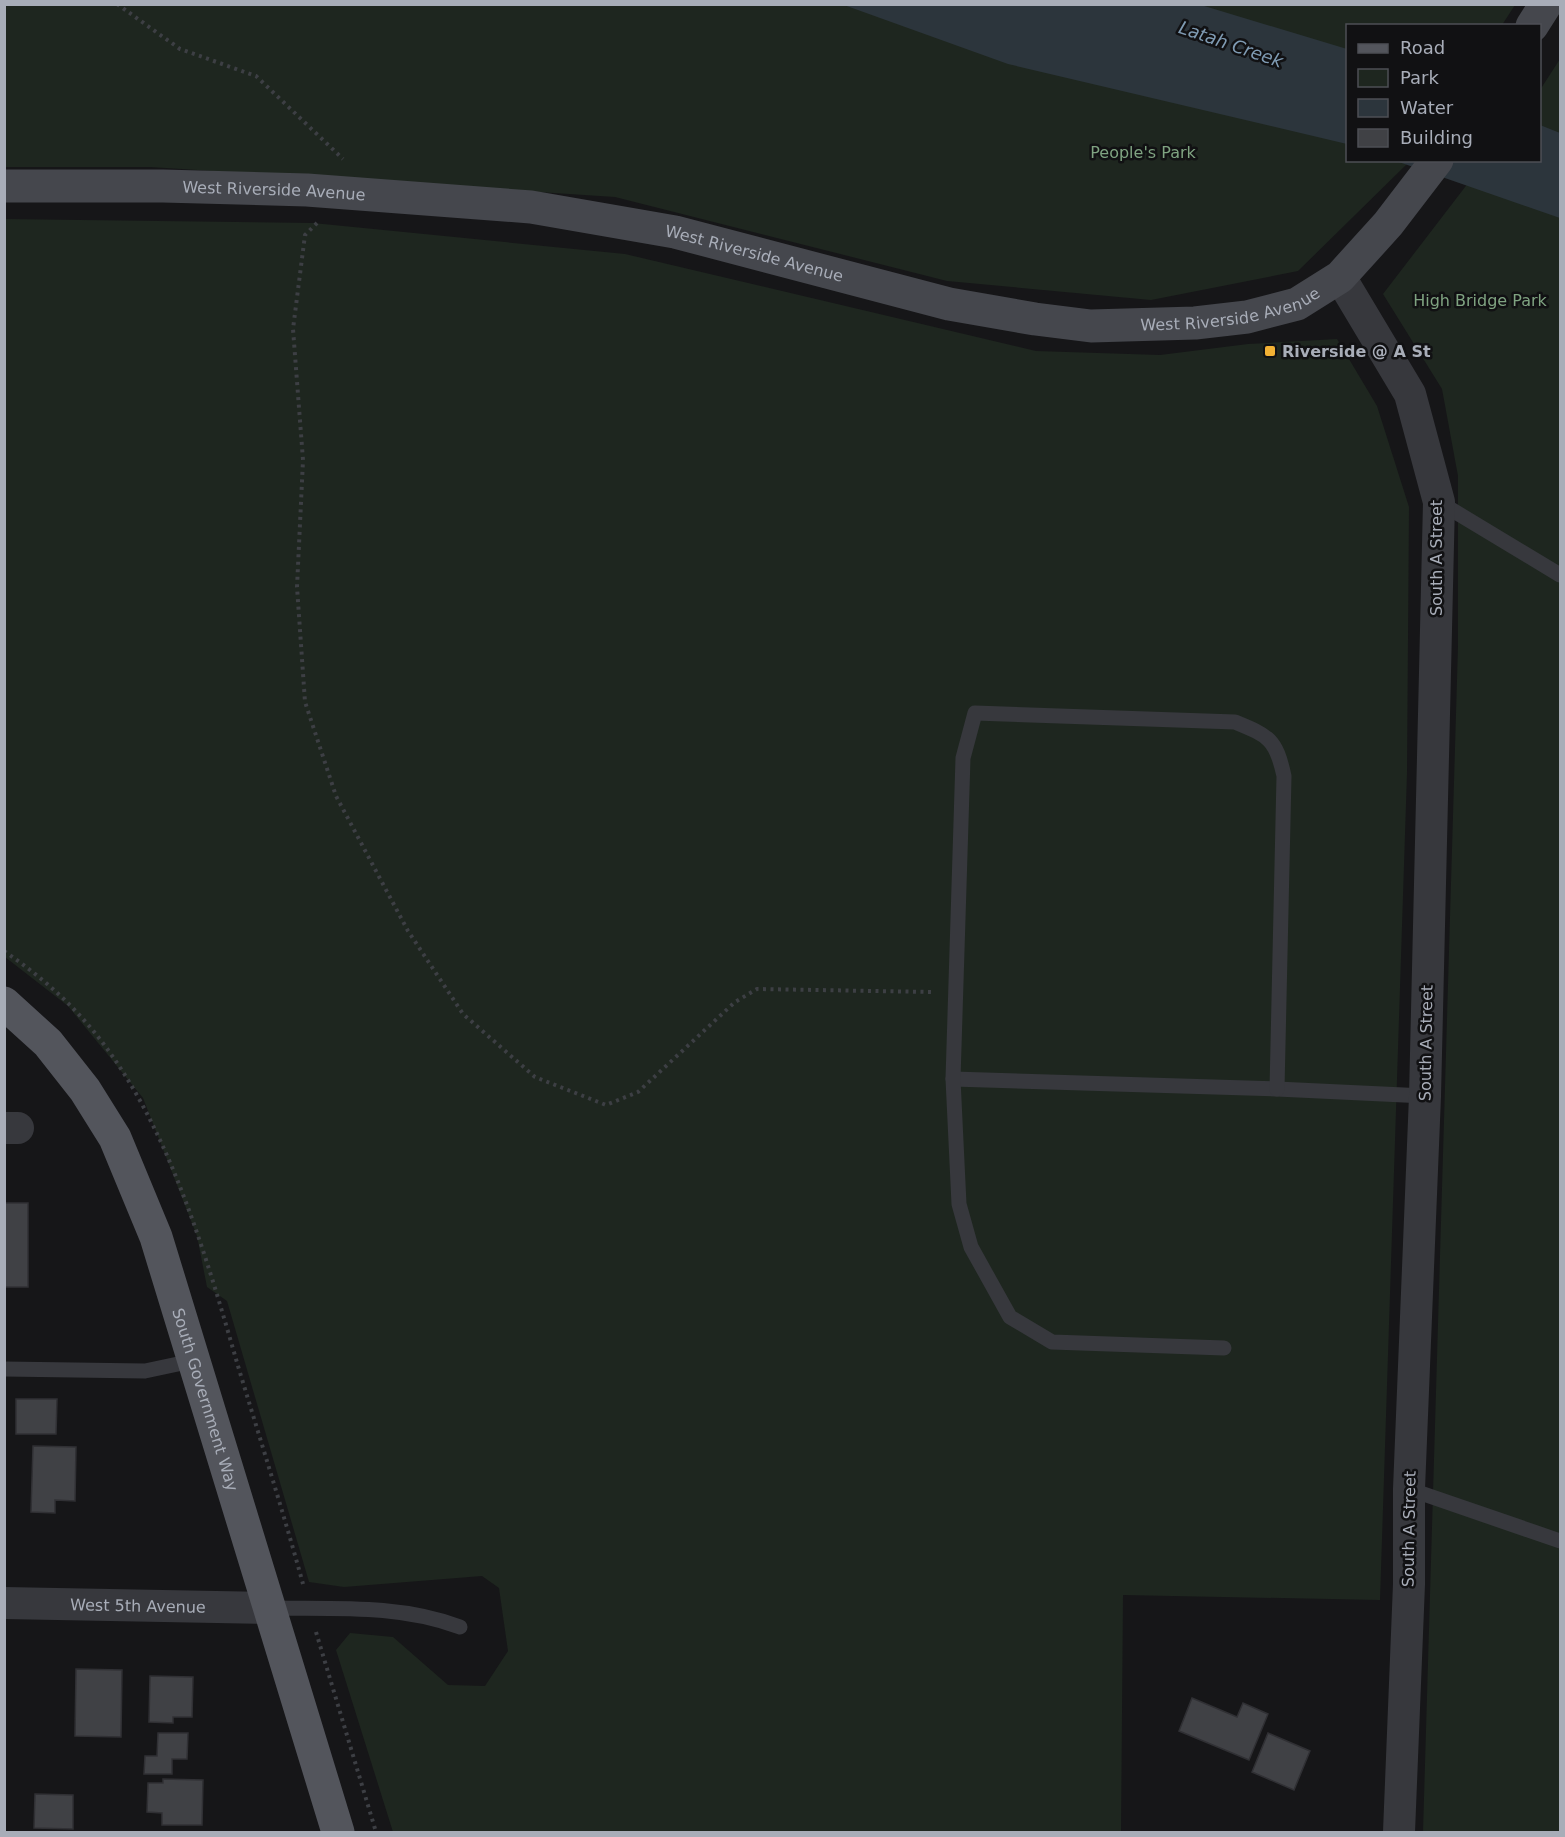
<svg xmlns="http://www.w3.org/2000/svg" width="1565" height="1837" font-family="'DejaVu Sans',sans-serif">
  <style>
    .green { fill: #1e261f }
    .water { fill: #2c353c }
    .building { fill: #404145; stroke: #303034; stroke-width: 1.5 }
    .lines { fill: none; stroke-linecap: round; stroke-linejoin: round }
    .path { stroke: #3d3f44; stroke-width: 4; stroke-dasharray: 3 4.5; stroke-linecap: butt }
    .lane { stroke: #37383d; stroke-width: 15 }
    .street { stroke: #37383d; stroke-width: 32 }
    .secondary { stroke: #45474d; stroke-width: 33 }
    .primary { stroke: #53555c; stroke-width: 33 }
    .poi-dot { fill: #f2b134; stroke: #111113; stroke-width: 2 }
    .labels { text-anchor: middle; dominant-baseline: central; stroke-width: 5; stroke-linejoin: round; paint-order: stroke }
    .park-label { font-size: 16px; fill: #7fa381; stroke: #111113 }
    .street-label { font-size: 16px; fill: #a8adb8; stroke: #111113 }
    .poi-label { font-size: 16px; font-weight: bold; fill: #a8adb8; stroke: #111113; text-anchor: start }
    .water-label { font-size: 18px; font-style: italic; fill: #7f9bb3; stroke: #111113 }
  </style>
  <rect width="100%" height="100%" fill="#161618"/>
  <g class="green">
    <path d="M4 5H1515L1502 25 1348 26V160L1410 161 1298 271 1151 300 947 281 615 197 150 167H5Z"/>
    <path d="M1560 59V1832H1423L1458 646V476L1442 389 1383 294 1485 161 1540 160V90Z"/>
    <path d="M4 219 313 223 625 254 1036 351 1160 355 1248 344 1337 339 1377 406 1409 507 1407 773 1380 1600 1123 1595 1121 1832H393L336 1650 350 1633 393 1637 448 1685 485 1686 508 1651 499 1588 482 1576 344 1587 309 1582 227 1301 207 1287 197 1236 143 1098 68 1006 5 957Z"/>
  </g>
  <g class="water">
    <path d="M844 5H1201L1347 49V144L1008 64Z"/>
    <path d="M1540 125 1560 133V218L1396 161 1540 160Z"/>
  </g>
  <g class="building">
    <rect x="4" y="1203" width="24" height="84"/>
    <path d="M16 1399H57L56 1434H16Z"/>
    <path d="M33 1446 76 1447 75 1501 55 1500V1513L31 1512Z"/>
    <path d="M76 1669 122 1670 121 1737 75 1736Z"/>
    <path d="M150 1676 193 1677 192 1717H173V1723L149 1722Z"/>
    <path d="M1192 1698 1237 1717 1243 1703 1268 1714 1249 1760 1179 1731Z"/>
    <path d="M158 1733H188L187 1759H172V1774H144L145 1756H157Z"/>
    <path d="M1268 1733 1310 1751 1294 1790 1252 1772Z"/>
    <path d="M163 1779 203 1780 202 1825H162V1813L147 1812 148 1783H163Z"/>
    <path d="M35 1794 73 1795V1829L34 1828Z"/>
  </g>
  <g class="lines">
    <g class="path">
      <path d="M117 4 180 49 256 76 343 159"/>
      <path d="M317 223 305 235 293 329 303 460 297 587 305 702 336 796 408 931 463 1014 535 1077 606 1105 638 1092 735 1002 757 989 934 992"/>
      <path d="M4 951C33 971 60 993 83 1019 165 1110 205 1252 238 1366 260 1439 283 1511 303 1584"/>
      <path d="M316 1632 376 1832"/>
    </g>
    <g class="lane">
      <path d="M1439 502 1560 575"/>
      <path d="M953 1079 1277 1089 1425 1096"/>
      <path d="M1224 1348 1052 1342 1010 1317 971 1247 959 1204 953 1079 963 758 975 713 1235 722C1269 736 1276 739 1284 776L1277 1089"/>
      <path d="M4 1369 145 1371 192 1361"/>
      <path d="M1409 1489 1560 1541"/>
      <path d="M269 1608C333 1609 400 1604 460 1627"/>
    </g>
    <g class="street">
      <path d="M1340 277 1410 394 1439 502 1425 1096 1409 1489V1584L1399 1832"/>
      <path d="M4 1128H18"/>
      <path id="s1" d="M4 1603 269 1608"/>
    </g>
    <g class="secondary">
      <path d="M1532 26 1546 4"/>
      <path id="s2" d="M4 186H163L307 190 531 207 675 232 949 304 1035 319 1091 326 1195 323 1247 317 1297 304 1340 277 1388 224 1437 160"/>
    </g>
    <path class="primary" id="s3" d="M4 1003 48 1043 85 1090 115 1138 156 1237 338 1832"/>
  </g>
  <rect class="poi-dot" x="1264" y="345" width="12" height="12" rx="3"/>
  <g class="labels">
    <g class="park-label">
      <text x="1143" y="152">People's Park</text>
      <text x="1480" y="300">High Bridge Park</text>
    </g>
    <g class="street-label">
      <text stroke="none"><textPath href="#s2" startOffset="270">West Riverside Avenue</textPath></text>
      <text stroke="none"><textPath href="#s2" startOffset="756">West Riverside Avenue</textPath></text>
      <text stroke="none"><textPath href="#s2" startOffset="1242">West Riverside Avenue</textPath></text>
      <text transform="translate(1436 558) rotate(-90)">South A Street</text>
      <text transform="translate(1426 1043) rotate(-89)">South A Street</text>
      <text stroke="none"><textPath href="#s3" startOffset="453">South Government Way</textPath></text>
      <text transform="translate(1409 1529) rotate(-89)">South A Street</text>
      <text stroke="none"><textPath href="#s1" startOffset="134">West 5th Avenue</textPath></text>
    </g>
    <g class="poi-label">
      <text x="1282" y="351">Riverside @ A St</text>
    </g>
    <g class="water-label">
      <text transform="translate(1231 44) rotate(19)">Latah Creek</text>
    </g>
  </g>
  <rect width="1565" height="1837" fill="none" stroke="#a8adb8" stroke-width="12"/>
  <rect x="1346" y="24" width="195" height="138" fill="#111113" stroke="#4d4f55" stroke-width="1.5"/>
  <rect x="1358" y="44" width="30" height="9" fill="#53555c" stroke="#4d4f55" stroke-width="1.5"/>
  <text x="1400" y="54" font-size="18" fill="#a8adb8">Road</text>
  <rect x="1358" y="69" width="30" height="18" fill="#1e261f" stroke="#4d4f55" stroke-width="1.5"/>
  <text x="1400" y="84" font-size="18" fill="#a8adb8">Park</text>
  <rect x="1358" y="99" width="30" height="18" fill="#2c353c" stroke="#4d4f55" stroke-width="1.5"/>
  <text x="1400" y="114" font-size="18" fill="#a8adb8">Water</text>
  <rect x="1358" y="129" width="30" height="18" fill="#404145" stroke="#4d4f55" stroke-width="1.5"/>
  <text x="1400" y="144" font-size="18" fill="#a8adb8">Building</text>
</svg>
